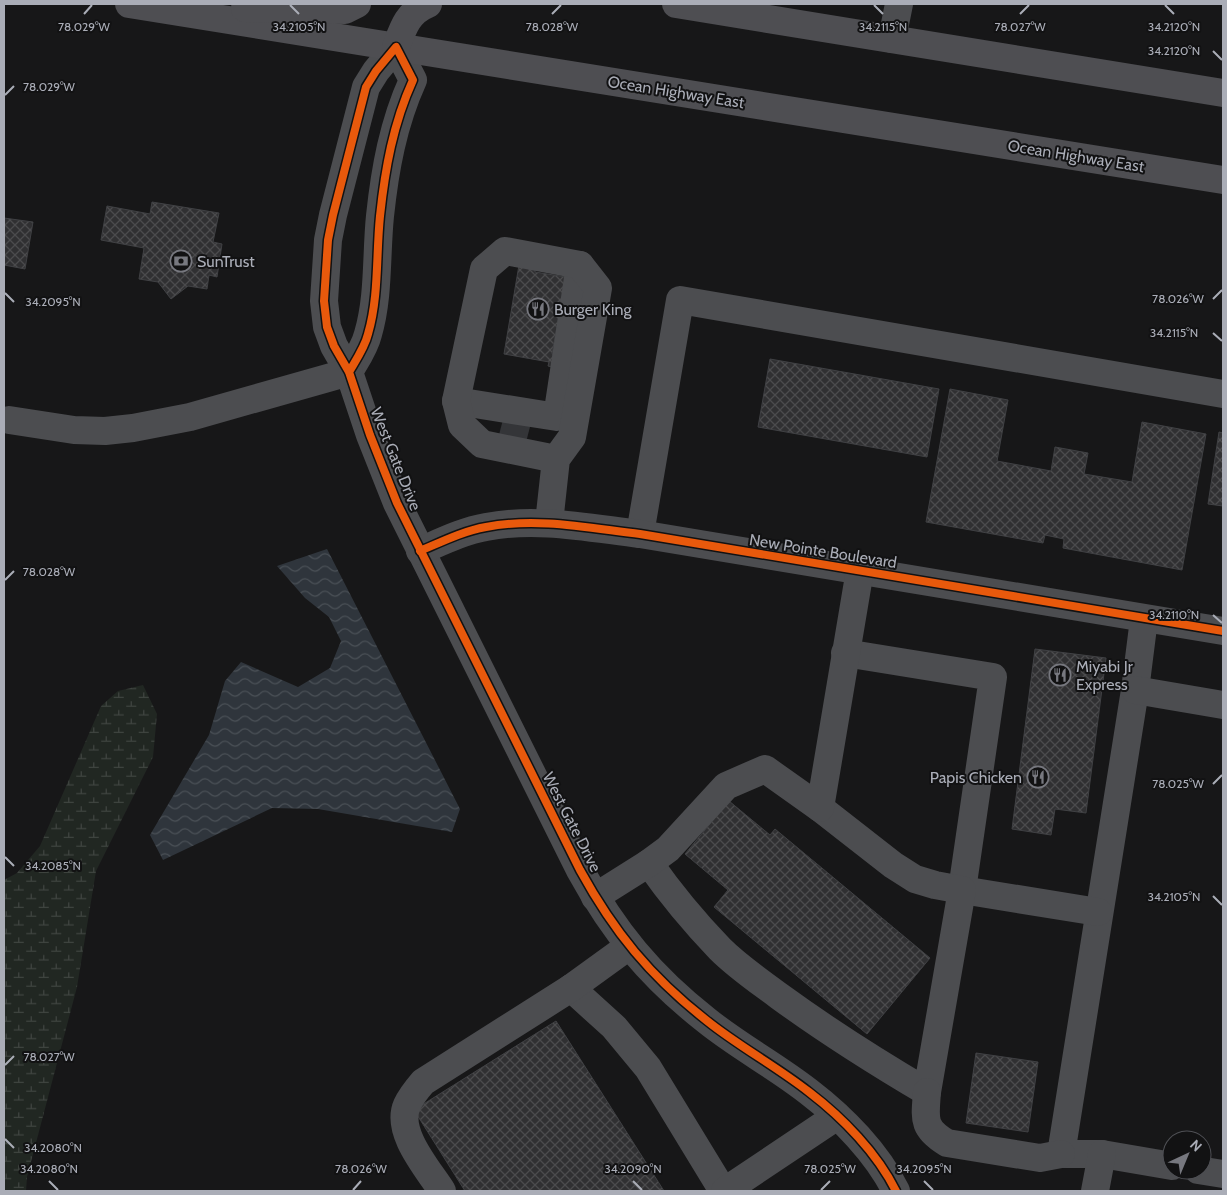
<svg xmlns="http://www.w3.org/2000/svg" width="1227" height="1195" font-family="Cabin,sans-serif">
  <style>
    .wetland { fill: url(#wetland-marsh) }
    .water { fill: url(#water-waves) }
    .building { fill: url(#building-cross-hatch); stroke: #404144 }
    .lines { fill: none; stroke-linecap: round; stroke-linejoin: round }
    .minor-tunnel { stroke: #343538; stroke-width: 28; stroke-dasharray: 28 14; stroke-linecap: butt }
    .minor { stroke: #4c4d50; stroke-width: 28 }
    .highway { stroke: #4e4e52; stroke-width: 28 }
    .cycleway-casing { stroke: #121213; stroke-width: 11 }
    .cycleway { stroke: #e8590c; stroke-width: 8 }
    .ticks { fill: none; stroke: #aaadb7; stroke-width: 2 }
    .labels { text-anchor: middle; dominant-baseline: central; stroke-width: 4; stroke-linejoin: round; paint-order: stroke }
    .street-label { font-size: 16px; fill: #aaadb7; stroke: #121213 }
    .poi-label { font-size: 16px; fill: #aaadb7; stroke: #121213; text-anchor: start }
    .ticks-label { font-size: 12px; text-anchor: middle; fill: #aaadb7; stroke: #121213; stroke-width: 4; stroke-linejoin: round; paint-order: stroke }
  </style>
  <defs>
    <pattern id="wetland-marsh" width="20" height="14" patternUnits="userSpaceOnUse" patternTransform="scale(1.25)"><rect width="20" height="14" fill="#212722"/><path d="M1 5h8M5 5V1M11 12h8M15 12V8" fill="none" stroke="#3f4440"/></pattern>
    <pattern id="water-waves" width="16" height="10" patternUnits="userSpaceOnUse" patternTransform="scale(1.25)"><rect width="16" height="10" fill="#2f353c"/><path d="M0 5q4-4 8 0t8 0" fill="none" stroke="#4a5056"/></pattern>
    <pattern id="building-cross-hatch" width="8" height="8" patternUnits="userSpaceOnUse" patternTransform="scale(1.25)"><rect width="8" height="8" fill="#303032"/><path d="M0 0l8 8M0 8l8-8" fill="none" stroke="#4b4b4d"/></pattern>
  </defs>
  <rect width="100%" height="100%" fill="#171718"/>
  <path class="wetland" d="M143 685 157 714 153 757 96 871 77 987 27 1177 26 1191H4V880L17 873 40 846 101 706 118 691Z"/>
  <path class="water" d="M327 549 460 809 452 832 318 809 272 808 163 860 150 835 209 735 225 681 241 662 298 687 330 668 341 641 329 617 305 598 277 566Z"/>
  <g class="building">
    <path d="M152 202 219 213 213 242 222 244 217 277 209 275 207 289 188 286 171 299 158 282 139 279 144 248 101 240 107 206 150 214Z"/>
    <path d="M4 218 33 222 25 269 4 265Z"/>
    <path d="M519 265 535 269V272L566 277 552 354H558L556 368 548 366 549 362 504 354Z"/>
    <path d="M770 359 939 389 927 457 758 427Z"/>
    <path d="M950 389 1008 400 997 461 1051 471 1055 447 1088 453 1084 474 1132 482 1142 422 1206 434 1182 570 1063 548 1064 539 1045 535 1043 543 926 522Z"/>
    <path d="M1219 432 1223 433V506L1208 504Z"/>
    <path d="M1035 649 1106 658 1086 813 1055 809 1051 835 1012 829Z"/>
    <path d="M729 801 770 835 775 829 930 958 867 1034 714 907 728 890 685 854Z"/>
    <path d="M556 1021 664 1191H465L414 1110Z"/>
    <path d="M976 1053 1038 1062 1028 1132 966 1123Z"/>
  </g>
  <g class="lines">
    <path class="minor-tunnel" d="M500 431 531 439"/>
    <g class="minor">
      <path d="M892 39 899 4"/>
      <path d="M349 372C356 360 365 347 368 334 379 297 376 255 380 216 385 169 393 124 413 80L396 47 376 71 366 87 333 215 328 240 324 301 327 327 334 346 349 372 370 435 397 503 580 870C614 932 650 976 706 1020 738 1046 776 1066 809 1092 843 1118 877 1153 896 1191"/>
      <path d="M456 401 557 417 580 265"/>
      <path d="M9 420 74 430 105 431 133 428 190 417 349 372"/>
      <path d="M549 523 556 459 572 437 598 288 580 265 505 251 484 269 456 401 462 425 482 444 556 459"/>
      <path d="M640 534 680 300 1223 394"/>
      <path d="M420 551C441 542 463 531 486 527 537 517 589 528 640 534L1223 631"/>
      <path d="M1144 619 1135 690 1061 1154H1102L1172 1166"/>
      <path d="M845 653 993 677 962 890 1098 912"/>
      <path d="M1135 690 1223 705"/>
      <path d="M649 863C670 893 694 922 720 949 738 967 759 981 779 996 827 1031 876 1062 927 1092L962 890 935 885 915 879 893 865 820 808"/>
      <path d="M595 897 649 863 668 849 726 786 765 769 820 808 860 570"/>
      <path d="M571 988 614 1027 648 1068 723 1191"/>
      <path d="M927 1092C925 1119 922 1128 947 1143L1040 1158 1061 1154"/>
      <path d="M1198 1170 1223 1174"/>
      <path d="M442 1191C428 1169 395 1132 407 1105 411 1096 417 1089 423 1082L571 988 629 946"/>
      <path d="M725 1191 837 1116"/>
      <path d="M1095 1191 1102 1154"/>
    </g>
    <g class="highway">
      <path d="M129 4 1223 180"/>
      <path d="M676 4 1223 93"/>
      <path d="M245 8 345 10 357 4"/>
      <path d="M396 47C403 28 408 12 428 4"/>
    </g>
    <g class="cycleway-casing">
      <g id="cycleway">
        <path d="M349 372C356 360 365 347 368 334 379 297 376 255 380 216 385 169 393 124 413 80L396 47 376 71 366 87 333 215 328 240 324 301 327 327 334 346 349 372 370 435 397 503 580 870C614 932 650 976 706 1020 738 1046 776 1066 809 1092 843 1118 877 1153 896 1191"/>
        <path d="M420 551C441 542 463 531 486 527 537 517 589 528 640 534L1223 631"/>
      </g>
    </g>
    <use href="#cycleway" class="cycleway"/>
  </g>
  <path class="ticks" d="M290 5 299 14M874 5 883 14M1165 5 1174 14M84 14 92 5M552 14 561 5M1020 14 1029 5M1213 51 1222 60M5 95 14 86M5 293 14 302M1213 299 1222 290M1213 333 1222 341M5 580 14 571M1213 615 1222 623M1213 784 1222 775M5 857 14 866M1213 896 1222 905M5 1065 14 1056M5 1139 14 1148M49 1181 58 1190M633 1181 642 1190M924 1181 933 1190M353 1190 361 1181M821 1190 830 1181"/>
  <defs>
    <g id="bank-ring" transform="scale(1.125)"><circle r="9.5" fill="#121213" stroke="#77787f" stroke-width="1.5"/><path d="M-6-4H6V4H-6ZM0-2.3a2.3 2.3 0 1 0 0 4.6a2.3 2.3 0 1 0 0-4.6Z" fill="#77787f"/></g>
    <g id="restaurant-ring" transform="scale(1.125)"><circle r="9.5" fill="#121213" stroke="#77787f" stroke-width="1.5"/><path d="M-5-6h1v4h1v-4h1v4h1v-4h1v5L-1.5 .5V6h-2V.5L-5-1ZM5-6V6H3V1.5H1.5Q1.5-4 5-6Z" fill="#77787f"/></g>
  </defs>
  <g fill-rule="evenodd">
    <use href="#bank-ring" x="181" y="261"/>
    <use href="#restaurant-ring" x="538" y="309"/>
    <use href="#restaurant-ring" x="1060" y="675"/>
    <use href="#restaurant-ring" x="1038" y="777"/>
  </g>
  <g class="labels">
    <g class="street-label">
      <text transform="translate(676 92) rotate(9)">Ocean Highway East</text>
      <text transform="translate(1076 156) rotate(9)">Ocean Highway East</text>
      <text transform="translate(396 459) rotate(68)">West Gate Drive</text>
      <text transform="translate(823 551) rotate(9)">New Pointe Boulevard</text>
      <text transform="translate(572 822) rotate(63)">West Gate Drive</text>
    </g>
    <g class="poi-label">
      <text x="197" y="261">SunTrust</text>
      <text x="554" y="309">Burger King</text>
      <text x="1076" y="666">Miyabi Jr<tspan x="1076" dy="18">Express</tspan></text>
      <text x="1022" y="777" text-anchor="end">Papis Chicken</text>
    </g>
  </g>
  <g class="ticks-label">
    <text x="1174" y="31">34.2120°N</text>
    <text x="299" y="31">34.2105°N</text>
    <text x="883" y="31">34.2115°N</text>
    <text x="84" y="31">78.029°W</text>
    <text x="552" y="31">78.028°W</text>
    <text x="1020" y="31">78.027°W</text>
    <text x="1174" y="55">34.2120°N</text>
    <text x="49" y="91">78.029°W</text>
    <text x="1178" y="303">78.026°W</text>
    <text x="53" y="306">34.2095°N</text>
    <text x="1174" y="337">34.2115°N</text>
    <text x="49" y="576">78.028°W</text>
    <text x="1174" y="619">34.2110°N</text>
    <text x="1178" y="788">78.025°W</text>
    <text x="53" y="870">34.2085°N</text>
    <text x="1174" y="901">34.2105°N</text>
    <text x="49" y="1061">78.027°W</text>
    <text x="53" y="1152">34.2080°N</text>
    <text x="361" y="1173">78.026°W</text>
    <text x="830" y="1173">78.025°W</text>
    <text x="49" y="1173">34.2080°N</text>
    <text x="633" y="1173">34.2090°N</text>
    <text x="924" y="1173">34.2095°N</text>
  </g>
  <rect width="1227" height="1195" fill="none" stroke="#aaadb7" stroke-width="10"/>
  <g transform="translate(1187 1155) rotate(44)"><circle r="24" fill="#121213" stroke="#4f5055"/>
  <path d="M0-4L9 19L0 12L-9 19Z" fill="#77787f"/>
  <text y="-8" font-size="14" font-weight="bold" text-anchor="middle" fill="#aaadb7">N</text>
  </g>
</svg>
